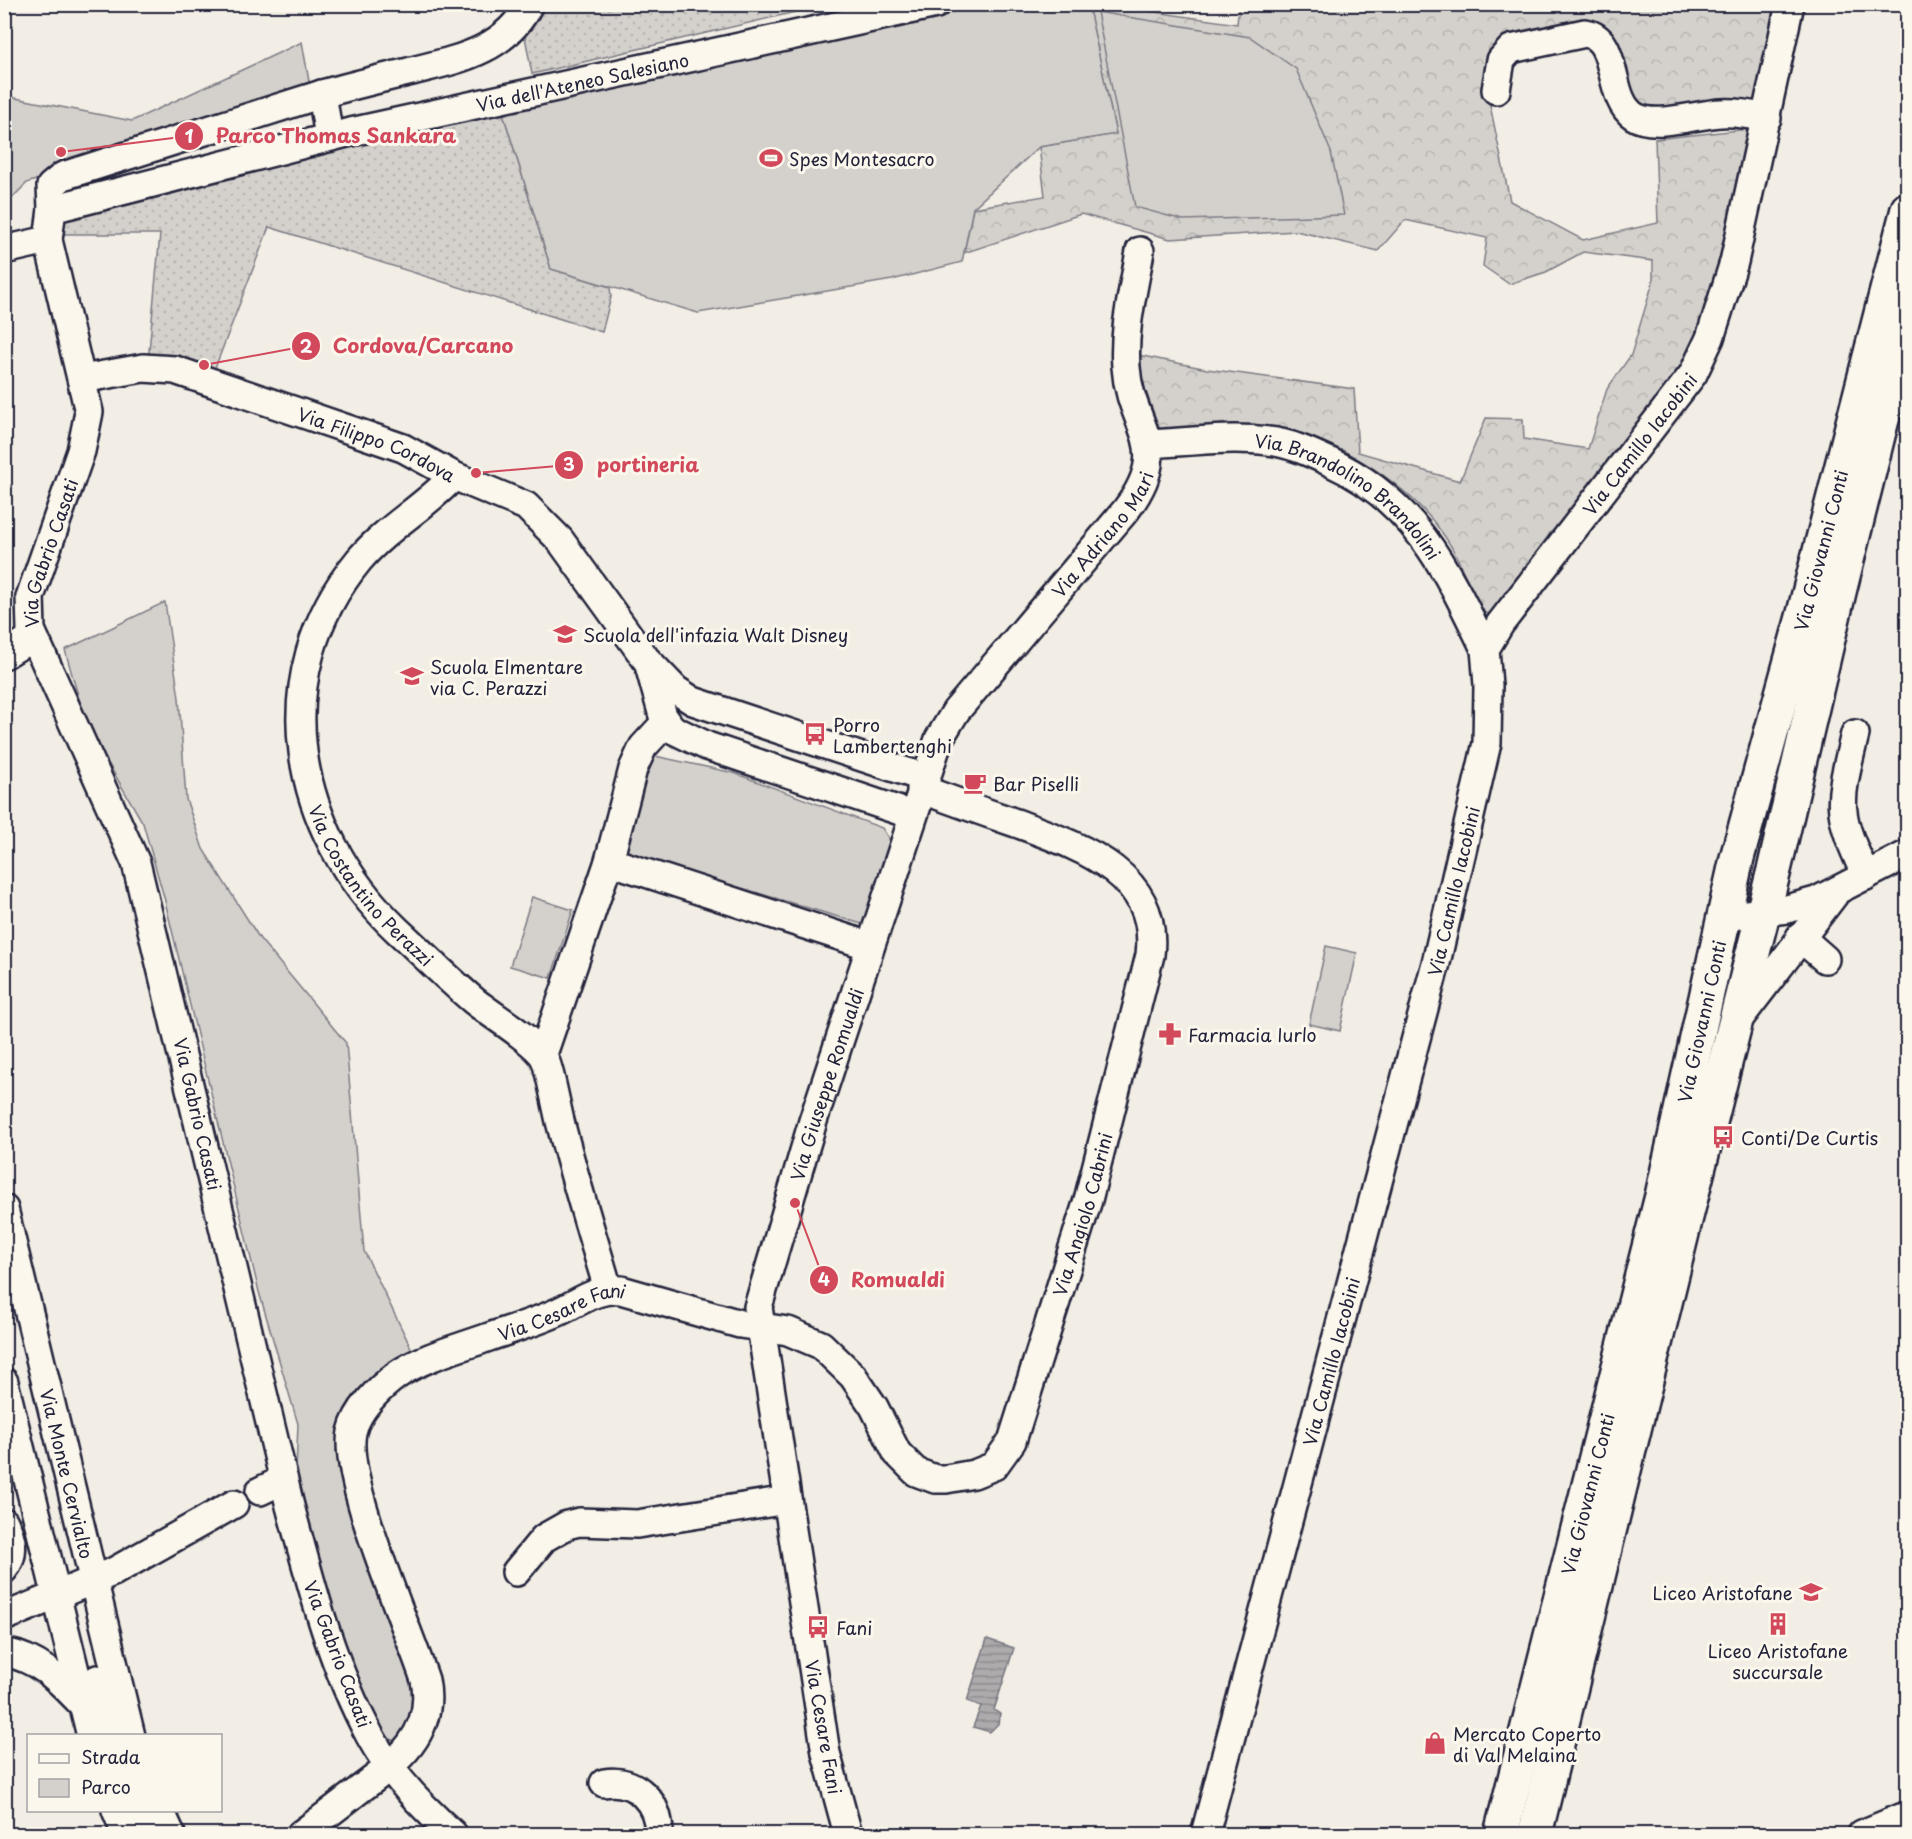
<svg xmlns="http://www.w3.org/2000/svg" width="1912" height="1839" font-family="'Playpen Sans',sans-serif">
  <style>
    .grass { fill: url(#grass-dots); stroke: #7b7a84; stroke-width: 1.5 }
    .forest { fill: url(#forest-crowns); stroke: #7b7a84; stroke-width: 1.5 }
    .park { fill: #d4d1cc; stroke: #7b7a84; stroke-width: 1.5 }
    .water { fill: url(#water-rules); stroke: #76747f; stroke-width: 1.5 }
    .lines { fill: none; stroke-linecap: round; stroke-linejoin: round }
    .minor-casing { stroke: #22223b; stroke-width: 32 }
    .major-casing { stroke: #22223b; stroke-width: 38 }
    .minor { stroke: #fbf7ec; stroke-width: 27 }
    .major { stroke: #fbf7ec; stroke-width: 33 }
    .labels { text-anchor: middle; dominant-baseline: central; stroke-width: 6; stroke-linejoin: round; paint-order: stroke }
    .street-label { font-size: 18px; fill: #22223b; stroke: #fbf7ec }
    .poi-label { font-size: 18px; fill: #22223b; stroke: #fbf7ec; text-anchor: start }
    .leader { fill: none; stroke: #d1495b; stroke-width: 2 }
    .callout-dot { fill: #d1495b; stroke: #fbf7ec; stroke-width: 2 }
    .mark-label { font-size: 18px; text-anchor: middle; font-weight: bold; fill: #fff }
    .callout-label { font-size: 20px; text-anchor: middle; font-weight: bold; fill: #d1495b; stroke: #fbf7ec; stroke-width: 6; stroke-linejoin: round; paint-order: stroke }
  </style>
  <defs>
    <pattern id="grass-dots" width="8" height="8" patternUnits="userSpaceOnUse" patternTransform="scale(1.5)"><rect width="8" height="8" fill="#d4d1cc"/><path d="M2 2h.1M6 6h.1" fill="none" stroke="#b6b3b0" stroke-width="1.8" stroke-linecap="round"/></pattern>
    <pattern id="forest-crowns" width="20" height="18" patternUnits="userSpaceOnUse" patternTransform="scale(1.5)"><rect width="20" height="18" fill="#d4d1cc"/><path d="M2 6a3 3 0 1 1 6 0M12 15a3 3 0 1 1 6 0" fill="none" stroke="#b6b3b0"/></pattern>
    <pattern id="water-rules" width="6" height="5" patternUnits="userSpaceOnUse" patternTransform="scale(1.5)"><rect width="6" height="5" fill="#aeabad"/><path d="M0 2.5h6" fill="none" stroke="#8d8b8e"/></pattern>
  </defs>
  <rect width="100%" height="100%" fill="#f2eee5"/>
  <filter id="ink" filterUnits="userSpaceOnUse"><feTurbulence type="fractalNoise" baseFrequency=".0167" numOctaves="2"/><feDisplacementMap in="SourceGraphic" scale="12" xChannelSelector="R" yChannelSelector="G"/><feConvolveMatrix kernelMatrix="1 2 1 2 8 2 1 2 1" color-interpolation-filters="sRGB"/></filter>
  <g filter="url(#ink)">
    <g class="grass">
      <path d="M533 5H825L532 74 522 21Z"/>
      <path d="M502 110 551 269 610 287 611 297 602 332 269 227 212 376 148 362 160 234H53L55 213Z"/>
    </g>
    <path class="forest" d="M1239 4 1786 5 1761 109 1642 111 1607 34 1526 38 1487 91 1510 201 1583 240 1658 223 1655 139 1758 128 1733 229 1686 376 1496 614 1480 613C1468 585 1459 554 1440 530 1405 482 1334 436 1275 429 1238 425 1197 431 1160 432L1133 354 1207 369 1354 389 1358 452 1460 481 1486 418 1523 419 1524 439 1588 449 1607 389 1631 355 1653 282V261L1583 252 1546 272 1509 284 1483 266 1487 238 1405 220 1378 251 1296 231 1170 239 1081 214 964 253 973 208 1045 196 1039 147 1116 134 1088 5H1106L1237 24Z"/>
    <g class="park">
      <path d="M994 4H1088L1116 134 1039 147 973 208 962 262 892 280 698 313 551 269 502 110 765 48Z"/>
      <path d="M1097 12 1250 37 1296 69 1331 152 1344 215 1183 220 1135 207Z"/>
      <path d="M302 42 310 87 27 183 5 205V96L132 121Z"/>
      <path d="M165 602 179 698 186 799 203 849 260 939 346 1043 364 1251 412 1350 400 1364 351 1407 336 1451 416 1701 401 1745 380 1733 330 1610 296 1471 298 1424 259 1292 164 897 143 823 87 727 65 650Z"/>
      <path d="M655 756 734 773 882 828 892 843 862 924 628 854 621 842 643 767Z"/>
      <path d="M532 897 573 910 551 978 510 966Z"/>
      <path d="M1326 946 1357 953 1340 1031 1309 1024Z"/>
    </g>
    <path class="water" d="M987 1639 1014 1648 994 1710 1000 1714 998 1724 990 1732 973 1727 981 1706 967 1701Z"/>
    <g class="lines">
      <g class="minor-casing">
        <g id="minor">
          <path d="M1496 90 1501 60 1511 49 1585 33C1620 38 1606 98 1634 116 1654 129 1698 114 1721 113 1737 112 1752 115 1767 118"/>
          <path d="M329 137 322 94C350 86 379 79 408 72 455 60 505 52 529 4"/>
          <path d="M52 209 51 186 63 176 322 94"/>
          <path d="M4 250 48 240"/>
          <path id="s1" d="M82 379 143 368 175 370 403 448 454 476 526 506 560 540 648 662 663 716 672 729 707 746 912 815"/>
          <path id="s2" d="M1149 444C1188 442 1229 436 1268 441 1289 443 1309 452 1328 461 1414 500 1446 568 1485 649"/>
          <path id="s3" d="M454 476C425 507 386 528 359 560 263 677 293 831 397 930 422 953 447 978 473 1000 490 1014 530 1038 542 1054 549 1062 557 1111 561 1125 575 1180 592 1234 608 1289"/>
          <path d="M4 655 33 637"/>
          <path d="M650 663 676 690 693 701 925 778"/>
          <path d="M1855 734C1838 805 1835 809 1866 876"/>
          <path d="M609 861 870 946"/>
          <path d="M1723 917 1787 909 1816 901 1908 854"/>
          <path d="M1800 937 1825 959"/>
          <path d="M1739 1019 1834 895"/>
          <path d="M543 1054 609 861 633 769 643 747 666 722"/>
          <path id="s4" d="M4 1209 131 1736"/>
          <path d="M4 1382 91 1736"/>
          <path d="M260 1491 283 1480"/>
          <path d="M4 1522C12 1537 16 1555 4 1569"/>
          <path d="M516 1572 544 1538 567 1525 579 1522 637 1524 787 1500"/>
          <path d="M4 1617 113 1572 234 1504"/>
          <path d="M4 1652C40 1659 59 1680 83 1705"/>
          <path d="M97 1679 111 1736"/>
          <path d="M604 1783C636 1778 659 1802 659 1834"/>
          <path d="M116 1810 126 1834"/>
          <path d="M138 1810 150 1834"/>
          <path d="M160 1810 171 1834"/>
          <path id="s5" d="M301 1834C320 1820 340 1805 359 1790 397 1762 436 1733 425 1680 408 1627 342 1481 352 1432 357 1410 379 1388 397 1375 423 1357 459 1348 489 1337 512 1329 536 1322 558 1312 578 1303 598 1287 621 1290L740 1324 788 1331 821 1345 853 1376 874 1407 897 1453 916 1472 935 1479H946L974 1474 994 1466 1012 1441 1088 1200 1150 955C1160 872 1078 846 1016 823 984 812 953 801 921 789"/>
          <path id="s6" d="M453 1834C422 1807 390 1773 370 1736 331 1664 311 1584 290 1506L136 863 31 630 30 597 81 451 89 412 48 240 52 209 351 132 936 4"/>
          <path id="s7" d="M848 1834 826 1753 758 1307 813 1121 939 739 956 711 1126 510C1175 445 1130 429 1126 367 1123 328 1134 289 1140 251"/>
          <path id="s8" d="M1205 1834 1436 963 1487 743 1488 685 1485 649 1500 624 1693 374 1710 338 1734 262 1790 4"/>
          <path d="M1862 1834 1908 1815"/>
        </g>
      </g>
      <g class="major-casing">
        <g id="major">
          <path id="s9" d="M1501 1834 1662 1196 1737 858 1803 617 1908 209"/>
          <path d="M1535 1834 1685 1221 1775 866 1839 592 1908 315"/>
        </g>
      </g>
      <use href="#minor" class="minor"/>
      <use href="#major" class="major"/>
    </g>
  </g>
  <defs>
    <g id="stadium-bare" transform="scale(1.8)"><path d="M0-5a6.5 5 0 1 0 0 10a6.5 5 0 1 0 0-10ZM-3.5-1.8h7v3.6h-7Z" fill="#d1495b" stroke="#fbf7ec" stroke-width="2.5" paint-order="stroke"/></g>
    <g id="school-bare" transform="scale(1.8)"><path d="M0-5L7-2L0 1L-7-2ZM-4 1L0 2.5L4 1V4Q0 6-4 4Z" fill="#d1495b" stroke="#fbf7ec" stroke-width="2.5" paint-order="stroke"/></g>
    <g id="bus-bare" transform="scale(1.8)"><path d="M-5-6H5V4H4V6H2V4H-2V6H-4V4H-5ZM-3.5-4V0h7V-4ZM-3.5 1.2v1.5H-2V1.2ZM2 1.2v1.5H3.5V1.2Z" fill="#d1495b" stroke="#fbf7ec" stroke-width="2.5" paint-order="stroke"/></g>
    <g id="cafe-bare" transform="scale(1.8)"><path d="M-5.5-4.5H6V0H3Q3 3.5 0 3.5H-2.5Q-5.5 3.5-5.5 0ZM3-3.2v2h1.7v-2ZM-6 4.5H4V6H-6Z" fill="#d1495b" stroke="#fbf7ec" stroke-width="2.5" paint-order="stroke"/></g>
    <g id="pharmacy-bare" transform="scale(1.8)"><path d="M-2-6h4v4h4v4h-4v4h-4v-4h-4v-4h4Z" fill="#d1495b" stroke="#fbf7ec" stroke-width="2.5" paint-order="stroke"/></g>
    <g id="building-bare" transform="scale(1.8)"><path d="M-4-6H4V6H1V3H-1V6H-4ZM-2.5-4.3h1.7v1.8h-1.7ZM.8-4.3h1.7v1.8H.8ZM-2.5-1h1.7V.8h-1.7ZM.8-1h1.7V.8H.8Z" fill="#d1495b" stroke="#fbf7ec" stroke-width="2.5" paint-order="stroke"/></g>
    <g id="shop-bare" transform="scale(1.8)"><path d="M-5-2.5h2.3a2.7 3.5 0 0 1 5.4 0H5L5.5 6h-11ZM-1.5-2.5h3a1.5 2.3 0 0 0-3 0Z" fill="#d1495b" stroke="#fbf7ec" stroke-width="2.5" paint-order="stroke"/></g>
  </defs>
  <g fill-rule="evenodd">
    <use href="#stadium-bare" x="771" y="158"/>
    <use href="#school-bare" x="565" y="634"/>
    <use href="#school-bare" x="412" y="676"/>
    <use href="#bus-bare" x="815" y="734"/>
    <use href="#cafe-bare" x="975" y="783"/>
    <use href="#pharmacy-bare" x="1170" y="1034"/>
    <use href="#bus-bare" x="1723" y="1137"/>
    <use href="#school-bare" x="1811" y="1592"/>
    <use href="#building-bare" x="1778" y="1624"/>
    <use href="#bus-bare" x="818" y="1627"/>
    <use href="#shop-bare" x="1435" y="1743"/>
  </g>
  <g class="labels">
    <g class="street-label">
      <text stroke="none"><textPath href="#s6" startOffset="2271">Via dell'Ateneo Salesiano</textPath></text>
      <text stroke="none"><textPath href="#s1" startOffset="309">Via Filippo Cordova</textPath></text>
      <text stroke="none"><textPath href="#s8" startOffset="1478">Via Camillo Iacobini</textPath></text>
      <text stroke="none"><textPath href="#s2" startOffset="218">Via Brandolino Brandolini</textPath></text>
      <text stroke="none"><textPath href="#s7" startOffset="1394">Via Adriano Mari</textPath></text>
      <text stroke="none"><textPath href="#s9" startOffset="1323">Via Giovanni Conti</textPath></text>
      <text stroke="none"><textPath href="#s6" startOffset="1370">Via Gabrio Casati</textPath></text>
      <text stroke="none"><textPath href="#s3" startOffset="486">Via Costantino Perazzi</textPath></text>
      <text stroke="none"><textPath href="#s8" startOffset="975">Via Camillo Iacobini</textPath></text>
      <text stroke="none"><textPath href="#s9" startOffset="837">Via Giovanni Conti</textPath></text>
      <text stroke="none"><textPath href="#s7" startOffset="768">Via Giuseppe Romualdi</textPath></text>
      <text transform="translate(198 1114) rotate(77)">Via Gabrio Casati</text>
      <text stroke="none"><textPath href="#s5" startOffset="1503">Via Angiolo Cabrini</textPath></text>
      <text stroke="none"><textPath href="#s5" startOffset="722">Via Cesare Fani</textPath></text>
      <text stroke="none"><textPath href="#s8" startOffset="489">Via Camillo Iacobini</textPath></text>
      <text stroke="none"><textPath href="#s4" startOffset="272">Via Monte Cervialto</textPath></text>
      <text stroke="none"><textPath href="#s9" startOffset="351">Via Giovanni Conti</textPath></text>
      <text transform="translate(338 1654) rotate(69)">Via Gabrio Casati</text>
      <text transform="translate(824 1727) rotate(80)">Via Cesare Fani</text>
    </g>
    <g class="poi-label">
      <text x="789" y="158">Spes Montesacro</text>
      <text x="583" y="634">Scuola dell'infazia Walt Disney</text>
      <text x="430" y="666">Scuola Elmentare<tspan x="430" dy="21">via C. Perazzi</tspan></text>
      <text x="833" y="724">Porro<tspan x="833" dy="21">Lambertenghi</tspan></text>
      <text x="993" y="783">Bar Piselli</text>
      <text x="1188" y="1034">Farmacia Iurlo</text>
      <text x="1741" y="1137">Conti/De Curtis</text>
      <text x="1793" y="1592" text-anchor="end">Liceo Aristofane</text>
      <text x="836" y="1627">Fani</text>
      <text x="1778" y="1650" text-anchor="middle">Liceo Aristofane<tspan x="1778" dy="21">succursale</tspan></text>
      <text x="1453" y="1733">Mercato Coperto<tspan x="1453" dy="21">di Val Melaina</tspan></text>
    </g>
  </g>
  <path class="leader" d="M61 152L189 136M204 365L306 346M476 473L569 465M795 1203L824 1280"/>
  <g class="callout-dot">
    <circle cx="61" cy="152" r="6"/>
    <circle cx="204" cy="365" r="6"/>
    <circle cx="476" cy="473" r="6"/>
    <circle cx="795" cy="1203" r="6"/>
    <circle cx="189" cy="136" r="15"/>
    <circle cx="306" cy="346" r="15"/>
    <circle cx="569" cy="465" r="15"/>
    <circle cx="824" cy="1280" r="15"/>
  </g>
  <g class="mark-label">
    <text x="189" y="143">1</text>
    <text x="306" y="353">2</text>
    <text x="569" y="471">3</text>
    <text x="824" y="1286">4</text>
  </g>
  <g class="callout-label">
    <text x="336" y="143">Parco Thomas Sankara</text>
    <text x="423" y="353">Cordova/Carcano</text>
    <text x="648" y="472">portineria</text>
    <text x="898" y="1287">Romualdi</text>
  </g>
  <rect width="1912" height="1839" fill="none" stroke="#fbf7ec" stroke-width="24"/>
  <rect x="12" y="12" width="1888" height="1815" fill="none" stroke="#22223b" stroke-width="2" filter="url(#ink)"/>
  <rect x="27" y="1734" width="195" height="78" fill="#fbf7ec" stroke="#a4a2a5" stroke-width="1.5"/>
  <rect x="39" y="1754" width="30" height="9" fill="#fbf7ec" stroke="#a4a2a5" stroke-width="1.5"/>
  <text x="81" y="1764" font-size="18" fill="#22223b">Strada</text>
  <rect x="39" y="1779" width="30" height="18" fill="#d4d1cc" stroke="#a4a2a5" stroke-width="1.5"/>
  <text x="81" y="1794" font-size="18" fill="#22223b">Parco</text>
</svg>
